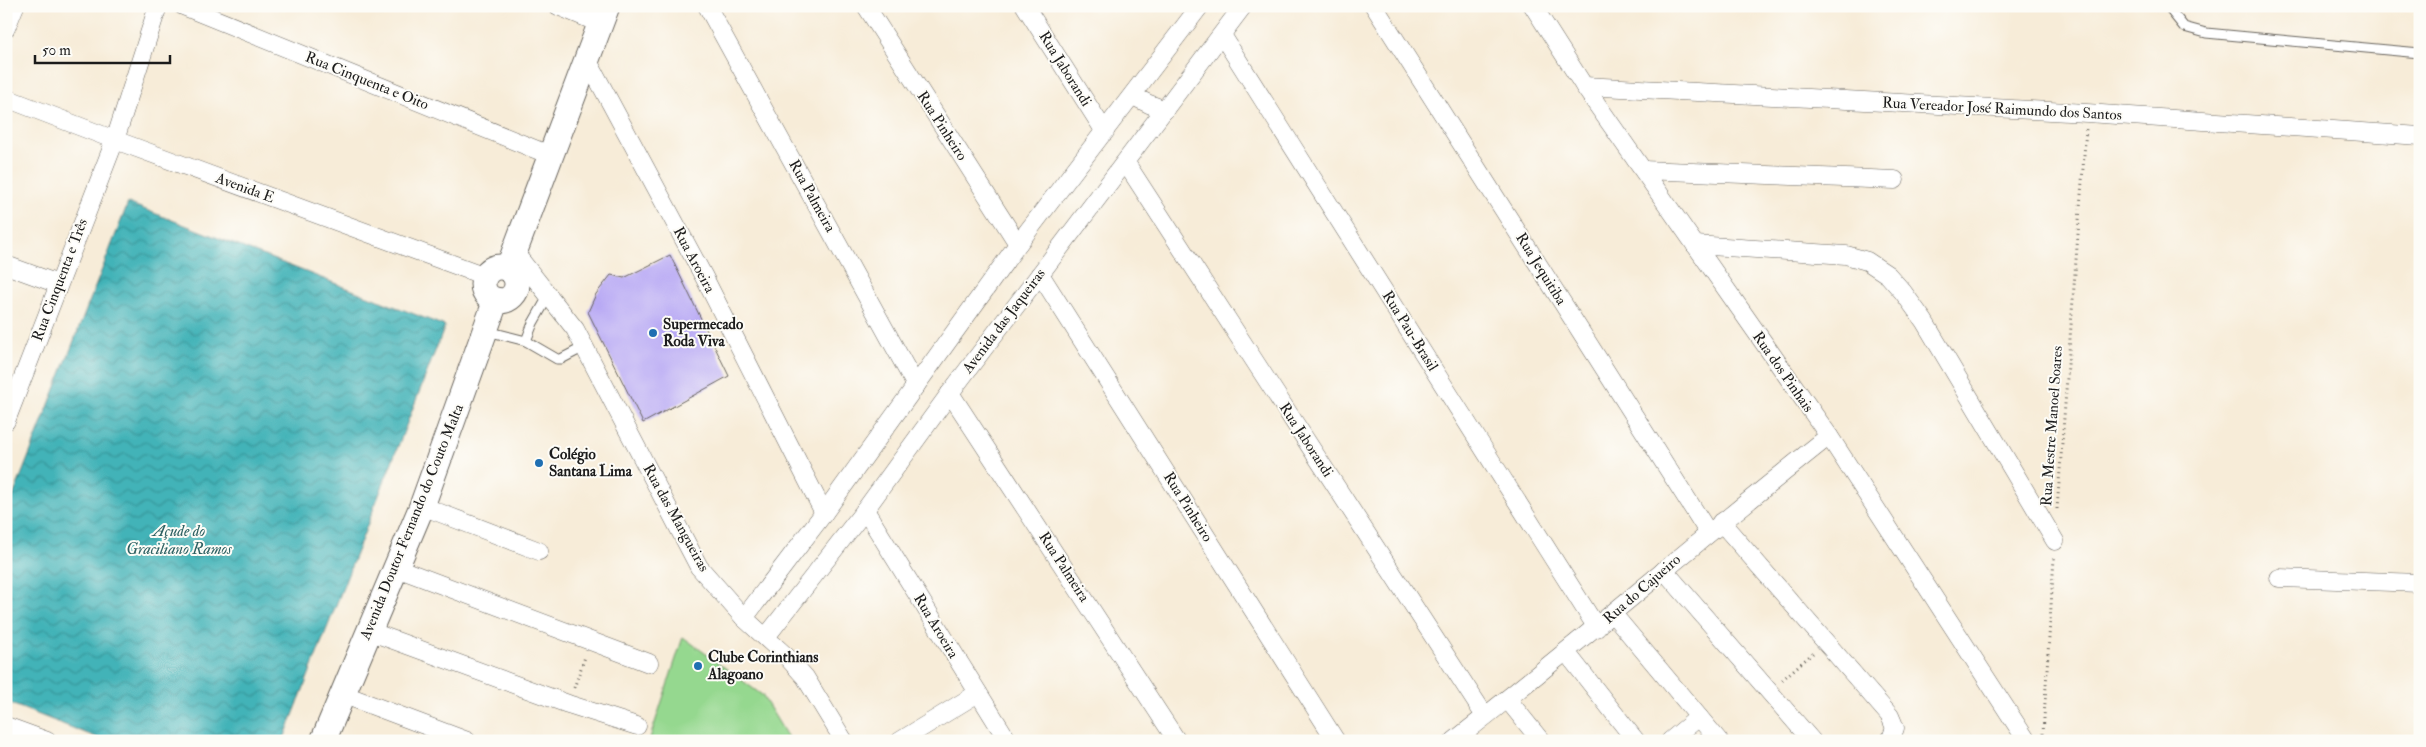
<svg xmlns="http://www.w3.org/2000/svg" width="2426" height="747" font-family="'IM FELL Double Pica',serif">
  <style>
    .park { fill: #95d88f; stroke: #587a56 }
    .water { fill: url(#water-waves); stroke: #2f686a }
    .building { fill: #b8a9f4 }
    .lines { fill: none; stroke-linecap: round; stroke-linejoin: round }
    .lane-casing { stroke: #69655e; stroke-width: 11 }
    .street-casing { stroke: #69655e; stroke-width: 19 }
    .secondary-casing { stroke: #69655e; stroke-width: 27 }
    .path { stroke: #69655e; stroke-width: 3; stroke-dasharray: 1 4; stroke-linecap: butt }
    .lane { stroke: #fff; stroke-width: 9 }
    .street { stroke: #fff; stroke-width: 18 }
    .secondary { stroke: #fff; stroke-width: 25 }
    .poi-dot { fill: #1f6fb2; stroke: #fdfcf7; stroke-width: 2 }
    .labels { text-anchor: middle; dominant-baseline: central; stroke-width: 4; stroke-linejoin: round; paint-order: stroke }
    .street-label { font-size: 15px; fill: #1c1c1c; stroke: #fdfcf7 }
    .poi-label { font-size: 15px; font-weight: bold; fill: #1c1c1c; stroke: #fdfcf7; text-anchor: start }
    .water-label { font-size: 16px; font-style: italic; fill: #2d6062; stroke: #fdfcf7 }
  </style>
  <defs>
    <pattern id="water-waves" width="16" height="10" patternUnits="userSpaceOnUse" patternTransform="scale(1.25)"><rect width="16" height="10" fill="#42b3b8"/><path d="M0 5q4-4 8 0t8 0" fill="none" stroke="#369195"/></pattern>
  </defs>
  <rect width="100%" height="100%" fill="#fdfcf7"/>
  <filter id="ink" filterUnits="userSpaceOnUse"><feTurbulence type="fractalNoise" baseFrequency=".02" numOctaves="2"/><feDisplacementMap in="SourceGraphic" scale="10" xChannelSelector="R" yChannelSelector="G"/><feConvolveMatrix kernelMatrix="1 2 1 2 8 2 1 2 1" color-interpolation-filters="sRGB"/></filter>
  <filter id="wash" filterUnits="userSpaceOnUse"><feTurbulence type="fractalNoise" baseFrequency=".0096" numOctaves="4" result="noise"/><feDisplacementMap in="SourceGraphic" scale="20" xChannelSelector="R" yChannelSelector="G"/><feGaussianBlur stdDeviation="1.12" result="paint"/><feColorMatrix in="noise" values="0 0 0 0 0 0 0 0 0 0 0 0 0 0 0 0 0 1.4 0 .05"/><feComposite in="paint" operator="in"/></filter>
  <g filter="url(#wash)">
    <rect width="100%" height="100%" fill="#f7ecd8"/>
    <path class="park" d="M683 637 762 695 790 741H649Z"/>
    <path class="water" d="M128 203 445 326 283 741H106L6 702V514Z"/>
    <g id="blocks">
      <path class="building" d="M670 255 729 376 643 423 588 312 596 294 611 275 624 278Z"/>
    </g>
  </g>
  <g filter="url(#ink)">
    <use href="#blocks" fill-opacity="0" stroke="#69655e" stroke-width="1"/>
    <g class="lines">
      <g class="lane-casing">
        <g id="lane">
          <path d="M2172 6V12L2184 27 2206 33 2420 53"/>
          <path d="M549 295 533 323 526 341 557 359H561L584 347"/>
          <path d="M487 331 526 341"/>
        </g>
      </g>
      <g class="street-casing">
        <g id="street">
          <path d="M183 6 552 156"/>
          <path d="M558 6 601 24"/>
          <path d="M707 6 916 386"/>
          <path d="M866 6 1018 244"/>
          <path d="M1025 6 1105 132"/>
          <path d="M1374 6 1708 532"/>
          <path d="M1533 6 1584 86 1829 436 2027 741"/>
          <path d="M6 28 15 6"/>
          <path d="M1222 35 1597 628"/>
          <path d="M588 61 704 277 824 513"/>
          <path d="M1584 86 2087 113 2420 136"/>
          <path d="M1133 96 1149 104 1165 110"/>
          <path d="M6 98 115 140 485 276"/>
          <path d="M1126 163 1485 716"/>
          <path d="M1643 170 1895 180"/>
          <path d="M1695 245 1846 255 1867 261 1888 275 1903 292 1924 321 2055 541"/>
          <path d="M515 253 575 329 699 567 744 618 787 657 805 677 844 741"/>
          <path d="M6 265 58 284"/>
          <path d="M1040 274 1336 741"/>
          <path d="M950 393 1177 741"/>
          <path d="M6 421 115 140 158 6"/>
          <path d="M422 506 539 551"/>
          <path d="M865 510 1008 741"/>
          <path d="M1721 522 1890 716 1895 728 1890 741"/>
          <path d="M397 568 649 663"/>
          <path d="M1664 570 1812 741"/>
          <path d="M2279 578 2420 583"/>
          <path d="M1613 614 1719 741"/>
          <path d="M744 618 824 513 1018 244 1200 6"/>
          <path d="M369 631 568 704 637 726"/>
          <path d="M766 637 865 510 950 393 1243 6"/>
          <path d="M1566 652 1636 741"/>
          <path d="M342 694 467 741"/>
          <path d="M1508 700 1541 741"/>
          <path d="M6 726 47 741"/>
          <path d="M900 741 978 693"/>
          <path d="M1454 741C1581 642 1703 536 1829 436"/>
          <path d="M1670 741 1699 717"/>
        </g>
      </g>
      <g class="secondary-casing">
        <g id="secondary">
          <circle cx="500" cy="284" r="17"/>
          <path d="M508 269 607 6"/>
          <path d="M323 741 422 506 496 300"/>
        </g>
      </g>
      <g class="path">
        <path d="M2057 509 2086 129"/>
        <path d="M1782 680 1813 653"/>
        <path d="M574 688 585 657"/>
        <path d="M2043 734 2054 558"/>
      </g>
      <use href="#lane" class="lane"/>
      <use href="#street" class="street"/>
      <use href="#secondary" class="secondary"/>
    </g>
  </g>
  <g class="poi-dot">
    <circle cx="653" cy="333" r="5"/>
    <circle cx="539" cy="463" r="5"/>
    <circle cx="698" cy="666" r="5"/>
  </g>
  <g class="labels">
    <g class="street-label">
      <text transform="translate(1065 69) rotate(58)">Rua Jaborandi</text>
      <text transform="translate(367 81) rotate(22)">Rua Cinquenta e Oito</text>
      <text transform="translate(2002 109) rotate(3)">Rua Vereador José Raimundo dos Santos</text>
      <text transform="translate(942 126) rotate(57)">Rua Pinheiro</text>
      <text transform="translate(245 188) rotate(20)">Avenida E</text>
      <text transform="translate(812 196) rotate(61)">Rua Palmeira</text>
      <text transform="translate(694 260) rotate(62)">Rua Aroeira</text>
      <text transform="translate(1541 269) rotate(58)">Rua Jequitiba</text>
      <text transform="translate(60 280) rotate(-69)">Rua Cinquenta e Três</text>
      <text transform="translate(1004 321) rotate(-53)">Avenida das Jaqueiras</text>
      <text transform="translate(1410 331) rotate(58)">Rua Pau-Brasil</text>
      <text transform="translate(1783 372) rotate(55)">Rua dos Pinhais</text>
      <text transform="translate(2052 426) rotate(-86)">Rua Mestre Manoel Soares</text>
      <text transform="translate(1306 440) rotate(57)">Rua Jaborandi</text>
      <text transform="translate(1188 507) rotate(58)">Rua Pinheiro</text>
      <text transform="translate(676 518) rotate(61)">Rua das Mangueiras</text>
      <text transform="translate(412 522) rotate(-68)">Avenida Doutor Fernando do Couto Malta</text>
      <text transform="translate(1064 567) rotate(57)">Rua Palmeira</text>
      <text transform="translate(1642 589) rotate(-41)">Rua do Cajueiro</text>
      <text transform="translate(936 626) rotate(59)">Rua Aroeira</text>
    </g>
    <g class="poi-label">
      <text x="663" y="324">Supermecado<tspan x="663" dy="17">Roda Viva</tspan></text>
      <text x="549" y="454">Colégio<tspan x="549" dy="17">Santana Lima</tspan></text>
      <text x="708" y="657">Clube Corinthians<tspan x="708" dy="17">Alagoano</tspan></text>
    </g>
    <g class="water-label">
      <text x="179" y="531">Açude do<tspan x="179" dy="18">Graciliano Ramos</tspan></text>
    </g>
  </g>
  <rect width="2426" height="747" fill="none" stroke="#fdfcf7" stroke-width="25"/>
  <path d="M35 55v8h135v-8" fill="none" stroke="#1c1c1c" stroke-width="2.5"/>
  <text x="42" y="55" font-size="15" fill="#1c1c1c" stroke="#fdfcf7" stroke-width="4" paint-order="stroke">50 m</text>
</svg>
